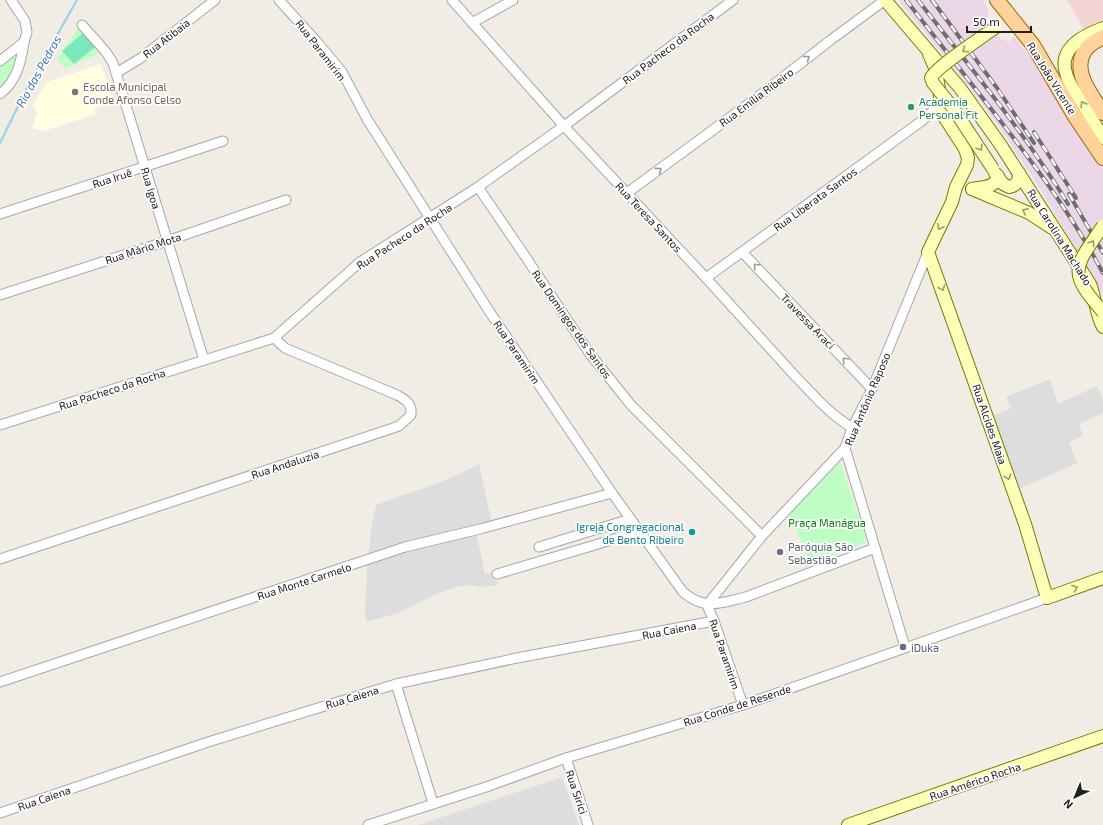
<svg xmlns="http://www.w3.org/2000/svg" width="1103" height="825" font-family="'Exo 2',sans-serif">
  <style>
    .residential { fill: #dedddd }
    .commercial { fill: #f3d4d3 }
    .industrial { fill: #ebd7e7 }
    .education { fill: #ffffe0 }
    .park { fill: #bffec3 }
    .pitch { fill: #7ce7bd }
    .lines { fill: none; stroke-linecap: round; stroke-linejoin: round }
    .stream { stroke: #a2d5e3; stroke-width: 2.5 }
    .street-casing { stroke: #a7a7a7; stroke-width: 11 }
    .secondary-casing { stroke: #717d00; stroke-width: 14 }
    .primary-casing { stroke: #9b6600; stroke-width: 16 }
    .street { stroke: #fff; stroke-width: 9 }
    .secondary { stroke: #fcffb5; stroke-width: 12 }
    .primary { stroke: #ffd39c; stroke-width: 14 }
    .rail-casing { stroke: #6e6e6e; stroke-width: 4 }
    .rail { stroke: #fff; stroke-width: 2.5; stroke-dasharray: 8; stroke-linecap: butt }
    .secondary-bridge-casing { stroke: #717d00; stroke-width: 14; stroke-linecap: butt }
    .secondary-bridge { stroke: #fcffb5; stroke-width: 12 }
    .oneway { stroke: #999b72 }
    .oneway2 { stroke: #9b9b9b }
    .education-dot { fill: #8d6e63; stroke: #fff; stroke-width: 1.5 }
    .leisure-dot { fill: #2e9e5b; stroke: #fff; stroke-width: 1.5 }
    .culture-dot { fill: #0f9aa8; stroke: #fff; stroke-width: 1.5 }
    .worship-dot { fill: #6b7280; stroke: #fff; stroke-width: 1.5 }
    .service-dot { fill: #5c6f8a; stroke: #fff; stroke-width: 1.5 }
    .labels { text-anchor: middle; dominant-baseline: central; stroke-width: 3.5; stroke-linejoin: round; paint-order: stroke }
    .street-label { font-size: 11px; fill: #202020; stroke: #fff }
    .education-label { font-size: 11px; fill: #785e54; stroke: #fff; text-anchor: start }
    .leisure-label { font-size: 11px; fill: #27864d; stroke: #fff; text-anchor: start }
    .park-label { font-size: 11px; fill: #018a0b; stroke: #fff }
    .culture-label { font-size: 11px; fill: #0d838f; stroke: #fff; text-anchor: end }
    .worship-label { font-size: 11px; fill: #5b616d; stroke: #fff; text-anchor: start }
    .service-label { font-size: 11px; fill: #4e5e75; stroke: #fff; text-anchor: start }
    .water-label { font-size: 12px; font-style: italic; fill: #407ab1; stroke: #fff }
  </style>
  <rect width="100%" height="100%" fill="#f1ede5"/>
  <g class="residential">
    <path d="M1050 379 1058 404 1097 386 1103 400V413L1079 424 1083 436 1069 442 1077 463 1019 489 993 416 1011 408 1006 397Z"/>
    <path d="M479 464 492 523 475 527 485 574 494 572 498 585 484 587 469 585 460 586 436 594 398 613 366 622 365 612 367 570 371 531 376 505 446 480Z"/>
    <path d="M562 777 579 825H418Z"/>
  </g>
  <path class="commercial" d="M1067 0H1103V20L1083 28Z"/>
  <path class="industrial" d="M898 0H983L987 6 989 15 986 19 988 23 980 30 988 40 997 33 1001 39 1009 42 1014 36 1030 57 1085 139 1103 168V294L1037 184 1000 128 968 85Z"/>
  <path class="education" d="M101 64 114 102 94 109 96 114 44 131 32 128 37 113 33 104 47 82Z"/>
  <g class="park">
    <path d="M78 28 100 53 65 69 57 59Z"/>
    <path d="M11 57 15 58 18 61 15 72 0 90V66Z"/>
    <path d="M840 462 867 542 811 564 789 514Z"/>
  </g>
  <path class="pitch" d="M83 33 95 47 74 64 62 51Z"/>
  <g class="lines">
    <path class="stream" d="M0 143 27 88 77 0"/>
    <g class="street-casing">
      <g id="street">
        <path d="M279 0 317 42 342 72 367 119 491 314 612 493 683 592C705 611 720 603 746 597L875 548"/>
        <path d="M452 0 564 126 706 278 795 376 820 402 834 415 852 428"/>
        <path d="M472 23 513 0"/>
        <path d="M82 25 106 52 113 63 204 360"/>
        <path d="M0 61 24 42 27 32 25 21 11 0"/>
        <path d="M116 73 141 58 215 0"/>
        <path d="M0 94C17 81 21 62 24 42"/>
        <path d="M478 187 523 253 590 354 631 405 762 536"/>
        <path d="M627 193 751 102 832 39 885 0"/>
        <path d="M0 214 223 141"/>
        <path d="M743 253 872 389"/>
        <path d="M706 278 923 120 941 103"/>
        <path d="M0 295 167 241 286 200"/>
        <path d="M0 425 274 338 360 262 478 187 564 126 733 0"/>
        <path d="M539 547 630 519"/>
        <path d="M0 559 399 426 411 415C412 403 406 400 397 395L285 348 274 338"/>
        <path d="M497 574 595 545 639 531"/>
        <path d="M707 605 762 536 845 448"/>
        <path d="M707 605 714 621 743 705"/>
        <path d="M905 647 845 448 852 428 872 389 928 252"/>
        <path d="M0 682 405 547 480 529 612 493"/>
        <path d="M396 684 433 803"/>
        <path d="M566 758 588 825"/>
        <path d="M0 813 208 742 396 684 517 658 714 621"/>
        <path d="M368 825 486 787 566 758 743 705 1047 598"/>
      </g>
    </g>
    <g class="secondary-casing">
      <g id="secondary">
        <path d="M885 0 960 88 1000 144 1090 284C1096 298 1095 313 1103 327"/>
        <path d="M1103 28C1084 35 1058 48 1066 73 1068 82 1074 90 1079 98 1087 111 1095 124 1103 138"/>
        <path d="M929 54 936 70 943 115 965 149 968 158 967 165 956 187 952 202 928 252 1025 524 1047 598 1103 578"/>
        <path d="M995 173 1003 184 1009 187C1017 186 1019 180 1019 173"/>
        <path d="M972 189 1029 213 1052 228"/>
        <path d="M972 189C982 187 996 188 998 176"/>
        <path d="M848 825 1103 736"/>
      </g>
    </g>
    <g class="primary-casing">
      <g id="primary">
        <path d="M997 0 1033 45 1074 115 1103 158"/>
        <path d="M1103 37C1098 40 1091 43 1087 48 1069 69 1092 95 1103 113"/>
      </g>
    </g>
    <use href="#street" class="street"/>
    <use href="#secondary" class="secondary"/>
    <use href="#primary" class="primary"/>
    <g class="rail-casing">
      <g id="rail">
        <path d="M906 0C931 32 956 64 981 96 1025 152 1069 209 1103 273"/>
        <path d="M918 0C970 67 1024 132 1068 204"/>
        <path d="M932 0 997 88 1034 143"/>
        <path d="M1034 132 1076 198"/>
        <path d="M1069 194 1103 253"/>
      </g>
    </g>
    <use href="#rail" class="rail"/>
    <g class="secondary-bridge-casing">
      <g id="secondary-bridge">
        <path d="M993 169 953 108 933 83 931 78C936 67 984 36 996 27"/>
        <path d="M1103 226C1074 268 1067 271 1103 312"/>
      </g>
    </g>
    <use href="#secondary-bridge" class="secondary-bridge"/>
  </g>
  <defs><path id="oneway-chevron" d="M-2-3.5L2.5 0L-2 3.5" fill="none" stroke-width="1.6" stroke-linecap="round" stroke-linejoin="round"/></defs>
  <g class="oneway">
    <use href="#oneway-chevron" transform="translate(965 50) rotate(143)"/>
    <use href="#oneway-chevron" transform="translate(1083 104) rotate(-121)"/>
    <use href="#oneway-chevron" transform="translate(980 148) rotate(57)"/>
    <use href="#oneway-chevron" transform="translate(1025 211) rotate(-154)"/>
    <use href="#oneway-chevron" transform="translate(940 227) rotate(115)"/>
    <use href="#oneway-chevron" transform="translate(1092 243) rotate(-56)"/>
    <use href="#oneway-chevron" transform="translate(942 288) rotate(70)"/>
    <use href="#oneway-chevron" transform="translate(1008 477) rotate(71)"/>
    <use href="#oneway-chevron" transform="translate(1075 588) rotate(-20)"/>
  </g>
  <g class="oneway2">
    <use href="#oneway-chevron" transform="translate(807 58) rotate(-38)"/>
    <use href="#oneway-chevron" transform="translate(659 170) rotate(-37)"/>
    <use href="#oneway-chevron" transform="translate(756 266) rotate(-134)"/>
    <use href="#oneway-chevron" transform="translate(845 360) rotate(-134)"/>
  </g>
  <circle class="education-dot" cx="75" cy="92" r="4"/>
  <circle class="leisure-dot" cx="911" cy="107" r="4"/>
  <circle class="culture-dot" cx="692" cy="532" r="4"/>
  <circle class="worship-dot" cx="780" cy="552" r="4"/>
  <circle class="service-dot" cx="903" cy="647" r="4"/>
  <g class="labels">
    <g class="street-label">
      <text transform="translate(166 38) rotate(-38)">Rua Atibaia</text>
      <text transform="translate(668 48) rotate(-37)">Rua Pacheco da Rocha</text>
      <text transform="translate(321 50) rotate(52)">Rua Paramirim</text>
      <text transform="translate(1052 78) rotate(58)">Rua João Vicente</text>
      <text transform="translate(756 97) rotate(-37)">Rua Emília Ribeiro</text>
      <text transform="translate(112 178) rotate(-18)">Rua Iruê</text>
      <text transform="translate(151 188) rotate(73)">Rua Igoa</text>
      <text transform="translate(815 199) rotate(-36)">Rua Liberata Santos</text>
      <text transform="translate(649 217) rotate(47)">Rua Teresa Santos</text>
      <text transform="translate(404 236) rotate(-33)">Rua Pacheco da Rocha</text>
      <text transform="translate(1060 237) rotate(58)">Rua Carolina Machado</text>
      <text transform="translate(143 248) rotate(-18)">Rua Mário Mota</text>
      <text transform="translate(808 321) rotate(46)">Travessa Araci</text>
      <text transform="translate(572 324) rotate(55)">Rua Domingos dos Santos</text>
      <text transform="translate(517 352) rotate(56)">Rua Paramirim</text>
      <text transform="translate(112 389) rotate(-18)">Rua Pacheco da Rocha</text>
      <text transform="translate(867 399) rotate(-67)">Rua Antônio Raposo</text>
      <text transform="translate(990 424) rotate(71)">Rua Alcides Maia</text>
      <text transform="translate(285 464) rotate(-18)">Rua Andaluzia</text>
      <text transform="translate(304 581) rotate(-18)">Rua Monte Carmelo</text>
      <text transform="translate(669 630) rotate(-11)">Rua Caiena</text>
      <text transform="translate(725 654) rotate(71)">Rua Paramirim</text>
      <text transform="translate(352 697) rotate(-17)">Rua Caiena</text>
      <text transform="translate(737 705) rotate(-18)">Rua Conde de Resende</text>
      <text transform="translate(975 781) rotate(-19)">Rua Américo Rocha</text>
      <text transform="translate(577 792) rotate(71)">Rua Sirici</text>
      <text transform="translate(44 798) rotate(-19)">Rua Caiena</text>
    </g>
    <g class="education-label">
      <text x="83" y="86">Escola Municipal<tspan x="83" dy="13">Conde Afonso Celso</tspan></text>
    </g>
    <g class="leisure-label">
      <text x="919" y="101">Academia<tspan x="919" dy="13">Personal Fit</tspan></text>
    </g>
    <g class="park-label">
      <text x="827" y="522">Praça Manágua</text>
    </g>
    <g class="culture-label">
      <text x="684" y="526">Igreja Congregacional<tspan x="684" dy="13">de Bento Ribeiro</tspan></text>
    </g>
    <g class="worship-label">
      <text x="788" y="546">Paróquia São<tspan x="788" dy="13">Sebastião</tspan></text>
    </g>
    <g class="service-label">
      <text x="911" y="647">iDuka</text>
    </g>
    <g class="water-label">
      <text transform="translate(38 71) rotate(-61)">Rio das Pedras</text>
    </g>
  </g>
  <g transform="translate(1075 797) rotate(224)" stroke="#ffffff" stroke-width="3" paint-order="stroke">
  <path d="M0-3L7 15L0 10L-7 15Z" fill="#202020"/>
  <text y="-6" font-size="11" font-weight="bold" text-anchor="middle" fill="#202020">N</text>
  </g>
  <path d="M967 26v6h64v-6" fill="none" stroke="#202020" stroke-width="2"/>
  <text x="973" y="26" font-size="12" fill="#202020" stroke="#ffffff" stroke-width="3" paint-order="stroke">50 m</text>
</svg>
